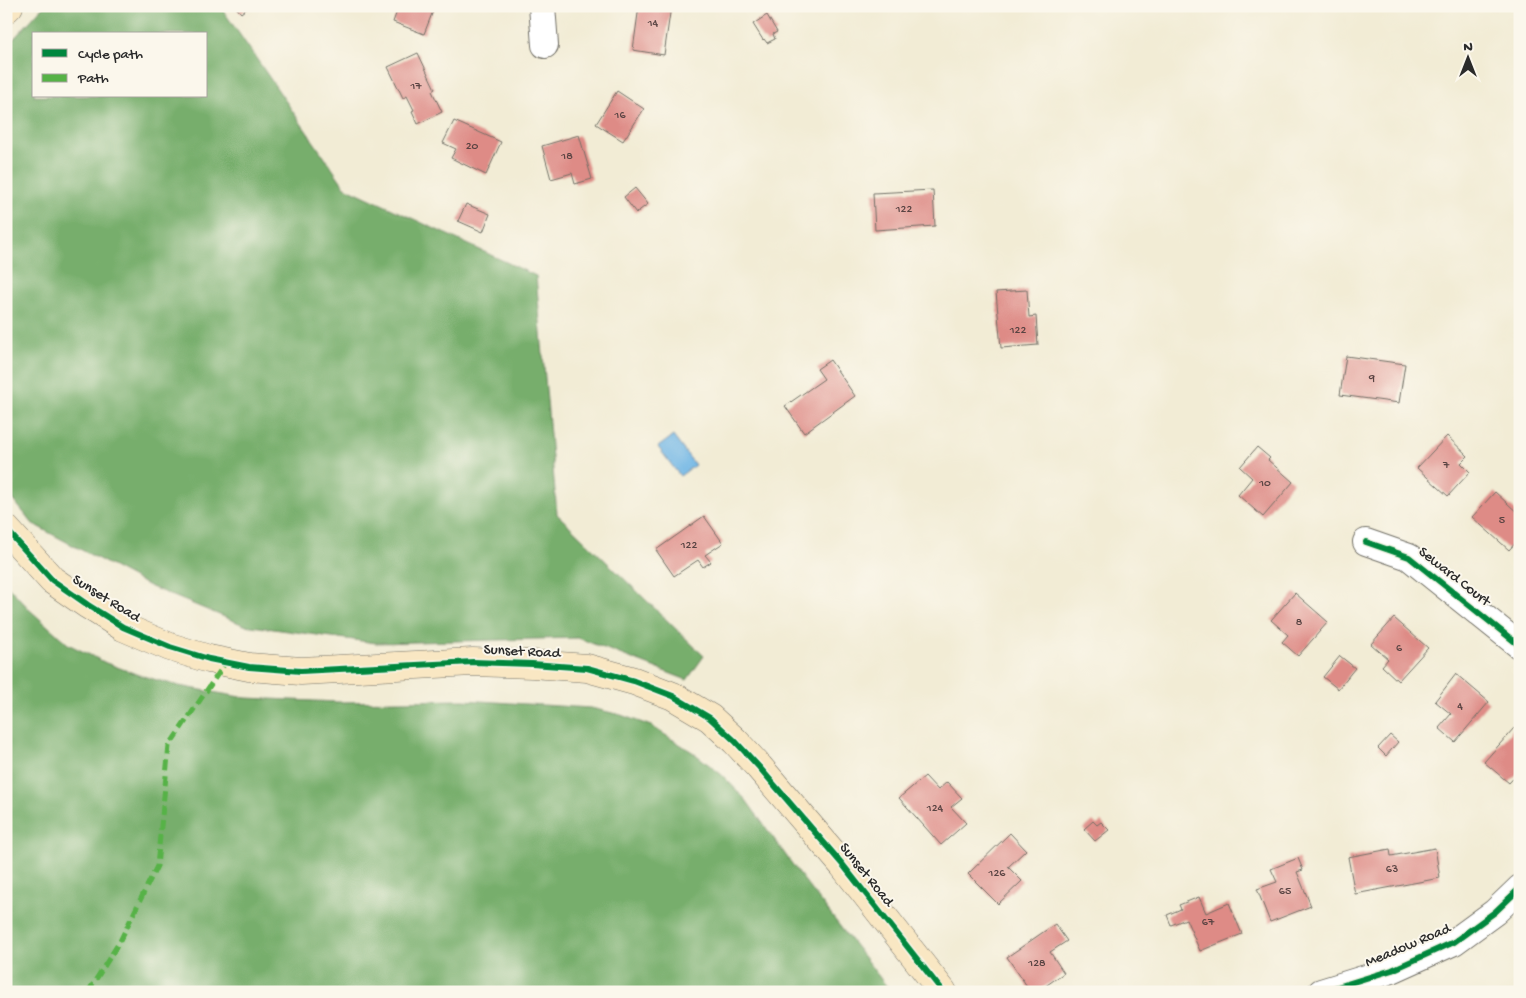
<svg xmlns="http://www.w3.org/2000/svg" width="1526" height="998" font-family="'Gochi Hand',sans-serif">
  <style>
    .forest { fill: #77ae6c; stroke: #516c4c; fill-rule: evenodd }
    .water { fill: #6eb5e5; stroke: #4c7088 }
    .building { fill: #de8b86 }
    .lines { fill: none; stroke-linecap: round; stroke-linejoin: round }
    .street-casing { stroke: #716f66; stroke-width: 28 }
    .secondary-casing { stroke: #716f66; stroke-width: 29 }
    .street { stroke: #fff; stroke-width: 26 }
    .secondary { stroke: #f9e7c3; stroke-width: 28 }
    .quiet { stroke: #56b246; stroke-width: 5; stroke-dasharray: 10 5; stroke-linecap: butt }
    .cycleway-casing { stroke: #fbf7ec; stroke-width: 9 }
    .cycleway { stroke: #00873e; stroke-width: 6 }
    .labels { text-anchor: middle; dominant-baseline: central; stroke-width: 4; stroke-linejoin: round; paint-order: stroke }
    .number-label { font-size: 12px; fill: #584342 }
    .street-label { font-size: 15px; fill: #2b2b2b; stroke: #fbf7ec }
  </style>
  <rect width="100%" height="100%" fill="#fbf7ec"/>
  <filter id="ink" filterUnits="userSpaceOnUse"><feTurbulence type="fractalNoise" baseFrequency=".02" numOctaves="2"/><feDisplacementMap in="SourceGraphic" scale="10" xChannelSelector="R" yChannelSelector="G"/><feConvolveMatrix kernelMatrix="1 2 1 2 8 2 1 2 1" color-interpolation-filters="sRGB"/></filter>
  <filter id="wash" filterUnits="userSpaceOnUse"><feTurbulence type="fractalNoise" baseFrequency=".0096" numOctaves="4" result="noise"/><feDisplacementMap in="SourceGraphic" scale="20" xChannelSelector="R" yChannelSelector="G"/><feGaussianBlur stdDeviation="1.12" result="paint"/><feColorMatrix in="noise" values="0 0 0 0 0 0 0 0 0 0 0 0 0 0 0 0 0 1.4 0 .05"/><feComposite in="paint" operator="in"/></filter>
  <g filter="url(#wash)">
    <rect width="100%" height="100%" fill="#f2ecd5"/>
    <g class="forest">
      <path d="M44 6H220L345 187 536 276 557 514 704 656 687 680 578 638 376 643 244 625 149 586 33 524 6 491V47ZM34 34H206V96H34Z"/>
      <path d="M6 584 32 612 68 644 106 663 139 675 179 686 246 698 338 702 463 700 591 708 621 715 651 726 694 753 722 775 746 800 800 875 891 992H6Z"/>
    </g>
    <path class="water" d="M673 436 695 465 680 476 658 447Z"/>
    <g id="blocks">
      <g class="building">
        <path d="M235 6H250L241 13Z"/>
        <path d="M399 6H435L424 34 393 22Z"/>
        <path d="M639 6H671L664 55 633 50Z"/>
        <path d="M767 15 777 32 773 34 775 39 767 43 764 39 763 40 753 24Z"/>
        <path d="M418 53 435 89 432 91 442 112 418 124 412 111 414 110 407 96 403 98 388 67Z"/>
        <path d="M617 91 644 109 623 141 596 124Z"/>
        <path d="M454 121 501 142 486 175 451 158 456 149 443 143Z"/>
        <path d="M579 135 592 179 575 184 572 173 551 179 542 146Z"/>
        <path d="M635 188 648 204 636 213 624 197Z"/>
        <path d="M933 190 935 226 875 230 873 193Z"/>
        <path d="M466 204 490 214 483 232 458 221Z"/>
        <path d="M1027 290 1029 317 1036 316 1038 345 1001 348 996 292Z"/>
        <path d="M1346 356 1405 364 1399 403 1340 395Z"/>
        <path d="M830 360 855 396 804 433 785 406 824 379 817 369Z"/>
        <path d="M1447 436 1468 456 1461 463 1470 472 1448 496 1417 468Z"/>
        <path d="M1257 447 1270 458 1268 460 1293 482 1263 517 1238 495 1252 478 1240 467Z"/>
        <path d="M1495 492 1520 515V538L1509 550 1472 517Z"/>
        <path d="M704 516 723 543 705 555 711 562 703 567 698 560 674 576 656 550Z"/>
        <path d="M1295 593 1328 622 1298 656 1282 642 1288 635 1271 620Z"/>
        <path d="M1394 618 1428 648 1398 681 1382 666 1388 659 1371 644Z"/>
        <path d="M1340 656 1355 668 1338 689 1323 677Z"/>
        <path d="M1456 674 1489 702 1455 742 1439 728 1451 714 1435 701Z"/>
        <path d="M1514 728 1520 733V771L1509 783 1484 762Z"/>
        <path d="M1390 735 1398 742 1386 756 1378 748Z"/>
        <path d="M925 776 938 790 947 782 962 798 951 807 966 823 941 845 899 798Z"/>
        <path d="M1093 821 1097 825 1101 822 1109 830 1095 841 1084 829Z"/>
        <path d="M1010 833 1026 850 1008 867 1022 881 998 904 968 874Z"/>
        <path d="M1435 848 1440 878 1355 894 1348 857 1390 849 1391 856Z"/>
        <path d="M1298 858 1303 870 1297 872 1311 906 1270 922 1257 889 1277 882 1271 869Z"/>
        <path d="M1199 897 1206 913 1229 903 1242 934 1200 951 1186 919 1171 925 1167 915 1181 909 1179 905Z"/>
        <path d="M1055 924 1067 941 1050 952 1064 973 1037 992H1031L1007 957Z"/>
      </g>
    </g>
  </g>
  <g filter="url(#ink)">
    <use href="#blocks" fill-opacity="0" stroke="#716f66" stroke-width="1"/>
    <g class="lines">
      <g class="street-casing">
        <g id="street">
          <path d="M542 6 545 45"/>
          <path d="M1366 542 1409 557 1520 646"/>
          <path d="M1321 992 1392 970 1454 942 1495 912 1520 888"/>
        </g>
      </g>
      <g class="secondary-casing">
        <g id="secondary">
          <path d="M6 9 9 6"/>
          <path d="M6 529 52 580 88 605 123 627 170 647 209 659 249 667 301 671 473 662 532 664 587 668 634 681 673 696 710 718 735 741 759 767 843 865 943 992"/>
        </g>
      </g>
      <use href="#street" class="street"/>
      <use href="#secondary" class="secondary"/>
      <path class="quiet" d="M88 992 120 941 157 866 169 746 226 662"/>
      <g class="cycleway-casing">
        <g id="cycleway">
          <path d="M6 529 52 580 88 605 123 627 170 647 209 659 249 667 301 671 473 662 532 664 587 668 634 681 673 696 710 718 735 741 759 767 843 865 943 992"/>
          <path d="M1366 542 1409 557 1520 646"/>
          <path d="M1321 992 1392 970 1454 942 1495 912 1520 888"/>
        </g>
      </g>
      <use href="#cycleway" class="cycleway"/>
    </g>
  </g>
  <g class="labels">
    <g class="number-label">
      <text x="653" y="24">14</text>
      <text x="416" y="87">17</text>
      <text x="620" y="116">16</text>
      <text x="472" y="147">20</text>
      <text x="567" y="157">18</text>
      <text x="904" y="210">122</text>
      <text x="1018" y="331">122</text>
      <text x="1372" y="379">9</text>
      <text x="1446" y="466">7</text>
      <text x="1265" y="484">10</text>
      <text x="1502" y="521">5</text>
      <text x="689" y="546">122</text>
      <text x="1299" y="623">8</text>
      <text x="1399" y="649">6</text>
      <text x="1460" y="707">4</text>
      <text x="935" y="809">124</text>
      <text x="1392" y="870">63</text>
      <text x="997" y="874">126</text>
      <text x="1285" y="892">65</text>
      <text x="1208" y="923">67</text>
      <text x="1037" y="964">128</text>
    </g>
    <g class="street-label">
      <text transform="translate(1454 577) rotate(38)">Seward Court</text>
      <text transform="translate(106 599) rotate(32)">Sunset Road</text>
      <text transform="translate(522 652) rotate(3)">Sunset Road</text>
      <text transform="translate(866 875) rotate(51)">Sunset Road</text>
      <text transform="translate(1408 946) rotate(-23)">Meadow Road</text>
    </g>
  </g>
  <rect width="1526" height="998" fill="none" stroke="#fbf7ec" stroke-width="25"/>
  <rect x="32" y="32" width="175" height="65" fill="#fbf7ec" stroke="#a8a59f"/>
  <rect x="42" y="49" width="25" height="8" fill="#00873e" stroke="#a8a59f"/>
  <text x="78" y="58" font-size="15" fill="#2b2b2b">Cycle path</text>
  <rect x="42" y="74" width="25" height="8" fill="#56b246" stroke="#a8a59f"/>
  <text x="78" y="82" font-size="15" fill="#2b2b2b">Path</text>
  <g transform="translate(1468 58)" stroke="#fbf7ec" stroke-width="4" paint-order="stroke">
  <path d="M0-4L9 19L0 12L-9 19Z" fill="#2b2b2b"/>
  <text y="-8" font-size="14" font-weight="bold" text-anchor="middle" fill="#2b2b2b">N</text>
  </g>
</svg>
